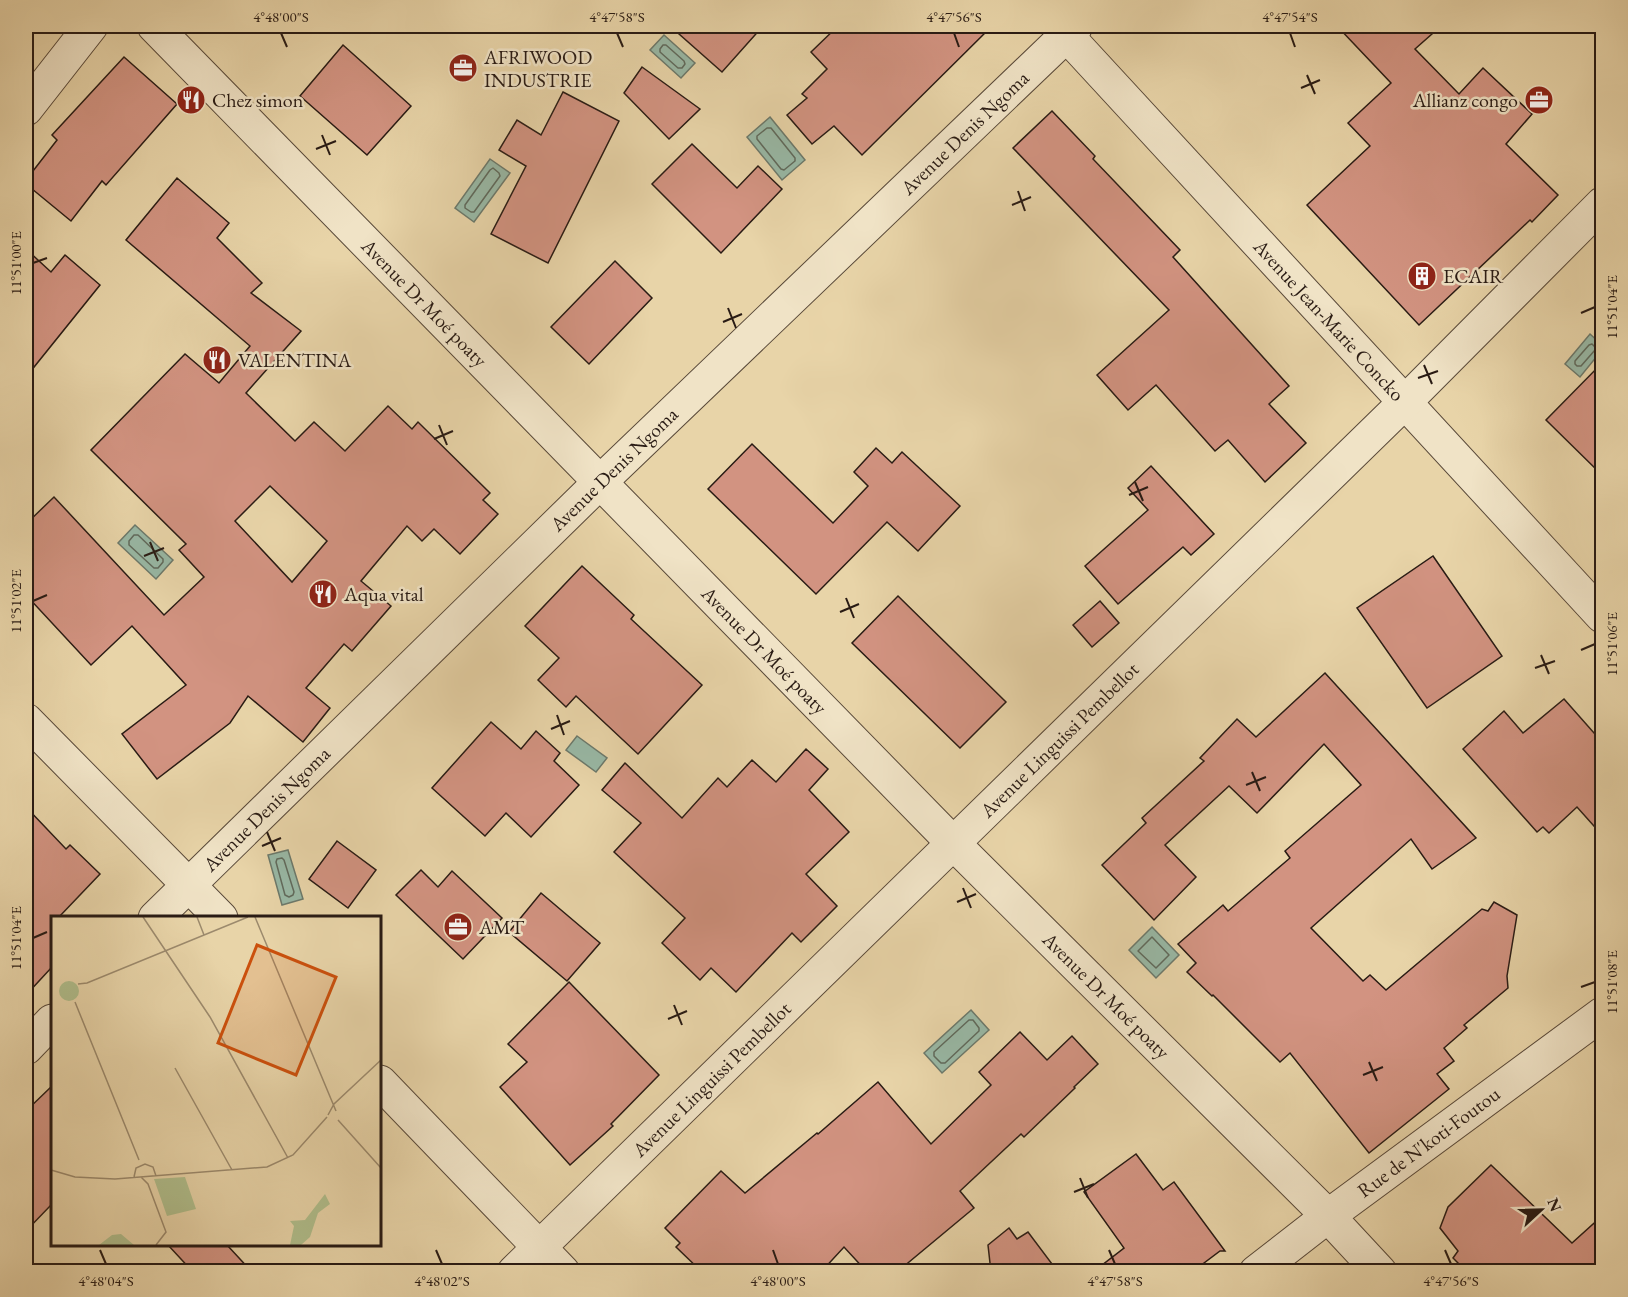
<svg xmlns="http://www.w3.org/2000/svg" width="1628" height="1297" font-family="'EB Garamond',serif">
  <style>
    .water { fill: #98b8a5; stroke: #6c796b; stroke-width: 1.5 }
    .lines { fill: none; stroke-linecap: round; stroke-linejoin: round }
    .shore { stroke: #606a5c; stroke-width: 1.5 }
    .building { fill: #d29381; stroke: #291b14; stroke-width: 1.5; fill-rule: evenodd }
    .minor-casing { stroke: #594939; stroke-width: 35 }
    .tertiary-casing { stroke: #594939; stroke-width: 35 }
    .minor { stroke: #f0e3c6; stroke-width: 33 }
    .tertiary { stroke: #f0e3c6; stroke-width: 33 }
    .ticks { fill: none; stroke: #291b14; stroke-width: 2 }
    .labels { text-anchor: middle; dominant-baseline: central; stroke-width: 5; stroke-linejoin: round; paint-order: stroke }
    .poi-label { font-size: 20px; fill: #291b14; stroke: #f0e3c6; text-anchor: start }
    .street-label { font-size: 20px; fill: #291b14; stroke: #f0e3c6 }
    .inset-road { fill: none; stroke: #9c8a6d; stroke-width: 1.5 }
    .view { fill: #cb500d; fill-opacity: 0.15; stroke: #cb500d; stroke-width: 3 }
    .inset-edge { fill: none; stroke: #291b14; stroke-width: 3 }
    .neatline { fill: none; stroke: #291b14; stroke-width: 2 }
    .ticks-label { font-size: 15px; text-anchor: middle; fill: #291b14 }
  </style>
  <rect width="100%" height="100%" fill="#e8d4a8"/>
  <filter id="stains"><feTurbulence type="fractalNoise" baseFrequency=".00333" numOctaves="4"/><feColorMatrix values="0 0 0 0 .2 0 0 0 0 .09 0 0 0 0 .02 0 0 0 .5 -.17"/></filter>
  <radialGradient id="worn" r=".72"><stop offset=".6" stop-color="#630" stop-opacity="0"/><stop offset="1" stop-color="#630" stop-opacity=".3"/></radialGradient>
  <g class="water">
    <path d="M664 35 695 63 681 78 650 50Z"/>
    <path d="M770 117 805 160 782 180 747 137Z"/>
    <path d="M490 159 510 173 474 222 455 208Z"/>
    <path d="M1590 334 1602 345V350L1580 377 1565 364Z"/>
    <path d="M135 525 173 560 156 579 118 543Z"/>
    <path d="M577 736 607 758 596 772 566 750Z"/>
    <path d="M288 850 303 899 282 905 268 855Z"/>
    <path d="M1152 927 1179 955 1156 978 1129 950Z"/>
    <path d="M971 1010 989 1030 942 1073 924 1053Z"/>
    <path d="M967 1264 989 1265 987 1271H957Z"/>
  </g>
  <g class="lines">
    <g class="shore">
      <path d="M663 45H666L684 61 685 64 682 68H678L660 52V49Z"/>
      <path d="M767 128H771L795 158V161L784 170 781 169 757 139V136Z"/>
      <path d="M493 168 499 173 500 176 474 212H471L465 208V205L490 170Z"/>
      <path d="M1592 344 1595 347V350L1581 366H1577L1575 364V361L1589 345Z"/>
      <path d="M134 535H138L163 559V562L158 568H154L129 545V541Z"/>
      <path d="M282 858 284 860 294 892 293 895 289 897 285 895 276 862 277 859Z"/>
      <path d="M1152 937 1169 955 1156 968 1138 951Z"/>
      <path d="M969 1020H973L979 1028V1031L945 1063H941L934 1056V1052Z"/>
    </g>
  </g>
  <g class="building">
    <path d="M670 26H763L722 72Z"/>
    <path d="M838 26H992L862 155 834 126 812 144 787 115 807 98 802 94 827 69 811 52Z"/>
    <path d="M1337 26H1441L1415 49 1459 94 1483 68 1532 114 1506 144 1558 195 1532 222 1530 220 1419 325 1307 205 1370 146 1348 123 1391 83Z"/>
    <path d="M343 45 411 106 367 155 300 96Z"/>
    <path d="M124 57 177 104 106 185 102 181 71 221 26 184V180L57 140 52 135Z"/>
    <path d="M642 67 700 109 669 139 624 93Z"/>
    <path d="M563 92 619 121 548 263 491 234 526 166 499 150 517 120 541 135Z"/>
    <path d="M1052 111 1095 156 1093 159 1180 250 1173 257 1289 386 1269 404 1306 443 1265 482 1228 440 1215 451 1156 385 1128 410 1097 375 1169 310 1013 148Z"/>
    <path d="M692 144 737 188 758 166 782 189 721 253 652 184Z"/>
    <path d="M177 178 229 223 217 238 262 283 251 293 301 331 246 393 295 441 314 422 345 451 388 406 412 429 418 422 490 493 483 500 498 514 460 554 434 529 422 541 407 526 361 581 391 606 352 651 344 644 306 688 330 708 303 742 248 696 230 723 157 779 122 734 186 685 132 626 91 665 26 595V524L54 497 164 615 204 577 179 550 186 544 91 450 185 354 219 383 250 346 126 240ZM270 486 327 541 292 582 235 521Z"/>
    <path d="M26 249 51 272 65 255 100 285 26 377Z"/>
    <path d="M615 261 652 298 589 364 551 327Z"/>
    <path d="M1602 363V475L1546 420Z"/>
    <path d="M752 444 833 523 868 486 854 472 876 448 892 463 902 452 960 506 918 551 887 522 816 594 708 489Z"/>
    <path d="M1151 466 1214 534 1191 555 1183 547 1118 604 1085 566 1148 510 1128 488Z"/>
    <path d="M1433 556 1502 656 1427 708 1357 608Z"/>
    <path d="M582 566 634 615 631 619 702 685 638 754 576 696 566 707 538 680 559 658 525 626Z"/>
    <path d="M898 596 1006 702 960 748 852 643Z"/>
    <path d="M1100 601 1119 623 1092 647 1073 625Z"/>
    <path d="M1325 673 1476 838 1432 869 1411 839 1311 928 1363 981 1370 975 1386 990 1482 909 1488 911 1494 902 1517 915 1507 976 1508 988 1464 1025 1467 1028 1444 1048 1454 1061 1437 1074 1449 1089 1369 1153 1290 1053 1280 1062 1213 995 1212 996 1187 972 1196 963 1178 944 1223 905 1228 911 1290 858 1285 851 1361 785 1324 744 1257 813 1229 786 1165 845 1196 877 1154 920 1102 865 1146 823 1142 818 1204 761 1200 758 1237 719 1256 737Z"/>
    <path d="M1564 699 1602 742V835L1577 807 1549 833 1543 827 1537 832 1463 749 1504 711 1523 733Z"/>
    <path d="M491 722 521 749 536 731 560 753 554 761 579 785 531 837 506 813 485 836 432 788Z"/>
    <path d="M806 749 828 769 809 790 849 832 806 874 837 906 801 942 792 933 736 992 711 968 700 980 662 943 685 918 614 852 641 823 602 790 625 763 682 818 718 778 727 787 752 760 776 782Z"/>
    <path d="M26 807 66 849 70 845 100 874 58 918H52V967L26 995Z"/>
    <path d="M337 841 376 870 348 908 309 879Z"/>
    <path d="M421 870 438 887 452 871 502 918 463 959 396 895Z"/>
    <path d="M541 893 600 943 567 981 509 932Z"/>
    <path d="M569 982 659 1075 611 1124 613 1126 570 1165 500 1087 527 1062 508 1044Z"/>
    <path d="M1020 1032 1047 1060 1072 1036 1098 1064 1074 1087 1075 1088 1024 1137 1021 1134 960 1191 974 1208 897 1272H867L844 1247 821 1272H702L676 1247 680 1243 665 1228 721 1171 745 1193 817 1133 818 1134 878 1082 931 1144 991 1085 979 1072Z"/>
    <path d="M52 1086V1204L26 1231V1111Z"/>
    <path d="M1136 1154 1163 1190 1174 1182 1225 1251H1220L1192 1272H1093L1124 1248 1084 1192Z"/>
    <path d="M1491 1165 1572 1243 1602 1216V1272H1467L1453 1258 1458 1251 1440 1228 1448 1207Z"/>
    <path d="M1009 1228 1017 1239 1028 1232 1058 1272H991L988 1245Z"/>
    <path d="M168 1245H227L252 1272H193Z"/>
  </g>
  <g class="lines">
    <g class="minor-casing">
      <g id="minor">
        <path id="s1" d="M154 26 953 843 1328 1216 1380 1272"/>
        <path id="s2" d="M1058 26 1602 616"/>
        <path d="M26 720 221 918"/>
        <path id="s3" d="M155 918 599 483 1076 26"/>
        <path d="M26 1048 52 1021"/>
        <path d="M380 1082 563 1272"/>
        <path id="s4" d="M1256 1272 1328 1216 1602 1014"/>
      </g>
    </g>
    <g class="tertiary-casing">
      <g id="tertiary">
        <path d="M26 109 91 26"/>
        <path id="s5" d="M514 1272 1405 402 1602 204"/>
      </g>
    </g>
    <use href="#minor" class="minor"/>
    <use href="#tertiary" class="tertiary"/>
  </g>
  <path class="ticks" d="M281 33 287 47M617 33 623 47M954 33 959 47M1290 33 1295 47M1307 75 1315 94M1301 88 1320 80M322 135 330 155M316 149 336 141M1018 191 1025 211M1012 205 1031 197M33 263 47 258M728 308 736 328M1581 313 1595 307M723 322 742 314M1424 365 1432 384M1418 378 1438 371M439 425 447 445M434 439 453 431M1135 482 1143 501M1129 495 1148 487M150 542 158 561M144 556 164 548M846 598 854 618M33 601 47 595M840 612 859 604M1581 650 1595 644M1541 655 1549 674M1535 668 1555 661M557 715 564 735M551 729 570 721M1252 772 1260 791M1246 785 1266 777M267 832 275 851M262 846 281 838M963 888 971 908M957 902 976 894M33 938 47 932M1581 987 1595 982M674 1005 682 1025M668 1019 687 1011M1369 1062 1377 1081M1363 1075 1383 1067M1080 1178 1088 1198M1074 1192 1094 1184M100 1250 106 1264M436 1250 442 1264M773 1250 778 1264M1109 1250 1115 1264M1445 1250 1451 1264"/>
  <defs>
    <g id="office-disc" transform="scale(1.5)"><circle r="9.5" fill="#8f2418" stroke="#f0e3c6"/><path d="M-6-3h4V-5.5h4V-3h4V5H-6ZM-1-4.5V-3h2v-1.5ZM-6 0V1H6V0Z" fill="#fff"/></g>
    <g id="restaurant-disc" transform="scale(1.5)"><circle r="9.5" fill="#8f2418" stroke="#f0e3c6"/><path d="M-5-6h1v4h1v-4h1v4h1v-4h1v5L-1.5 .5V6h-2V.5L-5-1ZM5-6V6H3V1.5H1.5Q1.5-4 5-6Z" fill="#fff"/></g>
    <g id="building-disc" transform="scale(1.5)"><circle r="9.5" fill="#8f2418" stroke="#f0e3c6"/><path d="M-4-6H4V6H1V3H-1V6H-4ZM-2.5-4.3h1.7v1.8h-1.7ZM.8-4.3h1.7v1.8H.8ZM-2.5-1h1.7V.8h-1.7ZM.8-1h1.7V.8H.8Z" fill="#fff"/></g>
  </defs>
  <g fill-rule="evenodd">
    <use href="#office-disc" x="463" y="68"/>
    <use href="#restaurant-disc" x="191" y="100"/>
    <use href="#office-disc" x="1539" y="100"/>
    <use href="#building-disc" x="1422" y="276"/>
    <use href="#restaurant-disc" x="217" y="360"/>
    <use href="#restaurant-disc" x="323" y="594"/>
    <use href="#office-disc" x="458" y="927"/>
  </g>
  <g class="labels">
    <g class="poi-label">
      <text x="484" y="57">AFRIWOOD<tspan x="484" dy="23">INDUSTRIE</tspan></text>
      <text x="212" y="100">Chez simon</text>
      <text x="1518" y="100" text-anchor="end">Allianz congo</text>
      <text x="1443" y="276">ECAIR</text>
      <text x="238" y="360">VALENTINA</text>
      <text x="344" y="594">Aqua vital</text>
      <text x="479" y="927">AMT</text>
    </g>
    <g class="street-label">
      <text stroke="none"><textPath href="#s3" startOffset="1128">Avenue Denis Ngoma</textPath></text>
      <text stroke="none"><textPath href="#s1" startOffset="387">Avenue Dr Moé poaty</textPath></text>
      <text stroke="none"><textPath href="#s2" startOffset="400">Avenue Jean-Marie Concko</textPath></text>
      <text stroke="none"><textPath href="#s3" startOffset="642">Avenue Denis Ngoma</textPath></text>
      <text stroke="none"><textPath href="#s1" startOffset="873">Avenue Dr Moé poaty</textPath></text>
      <text stroke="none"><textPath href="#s5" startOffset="762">Avenue Linguissi Pembellot</textPath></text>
      <text stroke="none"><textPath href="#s3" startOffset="156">Avenue Denis Ngoma</textPath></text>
      <text stroke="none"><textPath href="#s1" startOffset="1359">Avenue Dr Moé poaty</textPath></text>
      <text stroke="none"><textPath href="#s5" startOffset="276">Avenue Linguissi Pembellot</textPath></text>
      <text stroke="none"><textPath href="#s4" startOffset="216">Rue de N'koti-Foutou</textPath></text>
    </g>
  </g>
  <g transform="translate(51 916)">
    <rect width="330" height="330" fill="#e8d4a8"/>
    <path d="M8 75a10 10 0 1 1 20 0a10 10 0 1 1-20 0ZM134 261 145 293 116 300 103 263ZM274 278 279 288 267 297 259 321 250 329H239L243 310 239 305 254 304ZM70 318 83 329H48L61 319Z" fill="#b0be8c"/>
    <path class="inset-road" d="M92 1 159 101 237 242M146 1 153 19M204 1 285 195M27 68 36 67 197 1M24 86 88 244M124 152 181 254M277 199 283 188 330 144M287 204 330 252M0 254 24 261 64 263 216 251 242 239 276 201M83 261 85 252 94 248 102 251 105 260M90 261 97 268 115 316 105 329"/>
    <path class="view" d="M206 29 285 61 245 159 167 127Z"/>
    <rect width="330" height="330" class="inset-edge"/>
  </g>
  <rect width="1628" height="1297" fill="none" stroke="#e8d4a8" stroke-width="66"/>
  <g transform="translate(1541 1210) rotate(68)" stroke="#f0e3c6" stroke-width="4.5" paint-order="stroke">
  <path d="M0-4.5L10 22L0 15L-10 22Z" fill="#291b14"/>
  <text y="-9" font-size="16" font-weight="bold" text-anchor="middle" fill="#291b14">N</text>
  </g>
  <rect x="33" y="33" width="1562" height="1231" class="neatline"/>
  <g class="ticks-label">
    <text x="281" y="22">4°48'00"S</text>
    <text x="617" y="22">4°47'58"S</text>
    <text x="954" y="22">4°47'56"S</text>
    <text x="1290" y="22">4°47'54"S</text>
    <text transform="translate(16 263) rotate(-90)" y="5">11°51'00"E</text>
    <text transform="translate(1612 307) rotate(-90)" y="5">11°51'04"E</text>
    <text transform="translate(16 601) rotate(-90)" y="5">11°51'02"E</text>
    <text transform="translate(1612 644) rotate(-90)" y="5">11°51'06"E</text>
    <text transform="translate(16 938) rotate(-90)" y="5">11°51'04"E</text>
    <text transform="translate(1612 982) rotate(-90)" y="5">11°51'08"E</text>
    <text x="106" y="1286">4°48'04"S</text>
    <text x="442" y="1286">4°48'02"S</text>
    <text x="778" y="1286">4°48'00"S</text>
    <text x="1115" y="1286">4°47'58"S</text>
    <text x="1451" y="1286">4°47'56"S</text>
  </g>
  <rect width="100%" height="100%" filter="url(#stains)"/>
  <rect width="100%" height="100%" fill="url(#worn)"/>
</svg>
